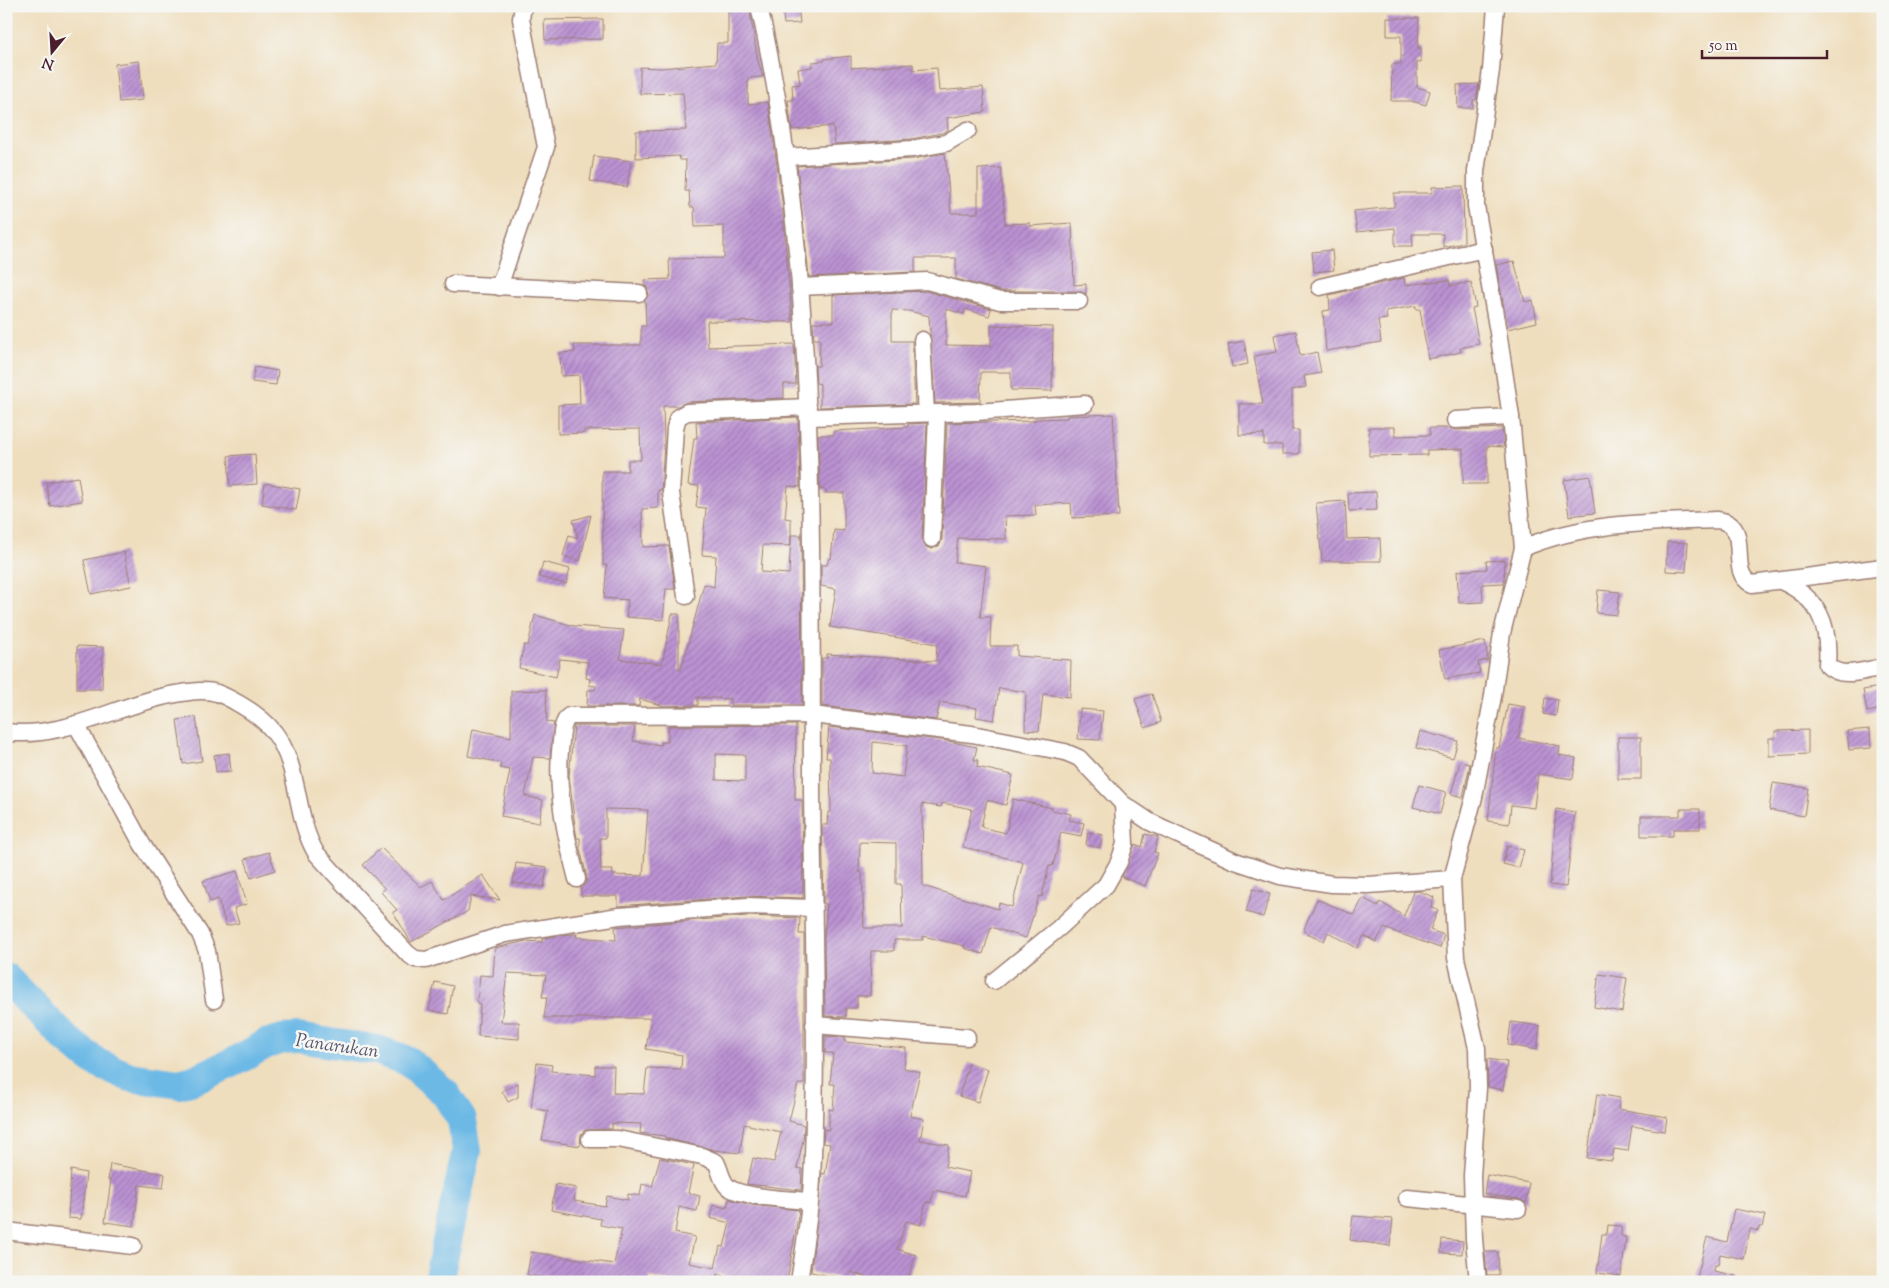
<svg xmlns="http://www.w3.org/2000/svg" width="1889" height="1288" font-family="'Sorts Mill Goudy',serif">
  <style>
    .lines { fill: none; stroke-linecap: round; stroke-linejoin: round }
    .river { stroke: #6cb9e6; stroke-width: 30 }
    .building { fill: url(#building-hatch); fill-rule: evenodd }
    .minor-casing { stroke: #9c7e74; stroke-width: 19 }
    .minor { stroke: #fff; stroke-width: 16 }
    .labels { text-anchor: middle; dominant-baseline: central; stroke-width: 5; stroke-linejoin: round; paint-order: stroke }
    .water-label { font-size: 19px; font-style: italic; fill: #56556c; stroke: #f6f6f2 }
  </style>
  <defs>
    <pattern id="building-hatch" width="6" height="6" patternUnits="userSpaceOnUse" patternTransform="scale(1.25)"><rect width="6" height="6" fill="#bb93d3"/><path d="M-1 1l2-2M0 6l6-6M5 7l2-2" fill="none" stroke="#9a77ab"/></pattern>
  </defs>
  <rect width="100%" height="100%" fill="#f6f6f2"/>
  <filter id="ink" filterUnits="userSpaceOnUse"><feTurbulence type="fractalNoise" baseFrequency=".02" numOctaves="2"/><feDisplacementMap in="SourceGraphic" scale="10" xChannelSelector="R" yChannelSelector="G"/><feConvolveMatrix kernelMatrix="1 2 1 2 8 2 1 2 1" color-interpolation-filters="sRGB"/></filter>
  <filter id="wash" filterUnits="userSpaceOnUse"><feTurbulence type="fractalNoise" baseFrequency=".0096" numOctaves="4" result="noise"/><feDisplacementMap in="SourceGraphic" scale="20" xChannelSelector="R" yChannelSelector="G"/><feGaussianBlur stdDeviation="1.12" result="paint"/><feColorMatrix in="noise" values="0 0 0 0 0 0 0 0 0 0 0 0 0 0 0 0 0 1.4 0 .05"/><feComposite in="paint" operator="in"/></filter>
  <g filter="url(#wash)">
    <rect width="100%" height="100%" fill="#efdebd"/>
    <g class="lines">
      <path class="river" d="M6 978 67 1040 97 1063 130 1077 179 1084 194 1080 238 1060 266 1044 283 1039 298 1038 377 1050 408 1061 445 1093 462 1120 467 1150 438 1282"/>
    </g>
    <g id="blocks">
      <g class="building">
        <path d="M728 6H749L758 62 763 77 748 78V104L768 102 782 201 792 322 707 321 708 347 794 344 796 384H784V398L687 402 678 406H663L664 444 661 490H658V508L642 509 643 547 669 546 675 589H666L663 620 626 617 628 600 604 598 607 565H603L602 471H628V460H641L640 429 584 430V433L558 434V405L580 404 579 375 561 376 560 353 575 352 574 345H641V326H646L645 300 649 294 644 280 670 279 669 259 724 258V226L695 227 694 207H690L689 191H685L686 160H680L679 156 636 158V131L686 130 683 93 640 94V67L661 68 716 63 717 43H728Z"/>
        <path d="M782 6H798L800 23 784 24Z"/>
        <path d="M1387 18H1419L1418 48H1421V62H1417V87L1430 91 1426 105 1411 101H1391L1392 64H1401V36H1387Z"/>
        <path d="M603 19V39L545 40 544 20Z"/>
        <path d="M851 56V68L913 64V70L937 68 939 91 983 87 985 112 947 118 948 130 942 133 911 139 835 144 833 126 792 130 788 100H793L792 85 800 84 798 69 812 67V62L824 61V59Z"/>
        <path d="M139 61 143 100 119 102 115 64Z"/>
        <path d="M1479 84 1476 100H1473V108H1458L1457 85Z"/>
        <path d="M945 153 951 213H978V169L1001 168 1005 224 1030 223V226L1072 223 1074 285 1086 284V294L1079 291H1001L956 279V258H915V272L809 277 797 166 913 159Z"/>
        <path d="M594 156 631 161 627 187 590 181Z"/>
        <path d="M1463 186 1464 243 1443 247V234H1412L1413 246H1395V228L1357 232 1354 211 1394 207V193H1432V187Z"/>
        <path d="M1332 250 1334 270 1314 272 1312 252Z"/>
        <path d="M1514 261 1525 302 1533 300 1537 322 1508 329 1496 265Z"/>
        <path d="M1404 278 1405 285 1449 280 1450 286 1471 282 1476 307 1472 308 1479 344 1460 348 1461 352 1428 359 1420 309H1416V306L1386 311 1387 319 1378 320 1381 342 1326 351 1323 311 1330 310 1329 295Z"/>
        <path d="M926 291 991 309 989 316 965 309 964 314 946 309V345L991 346V325L1053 327 1052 391 1011 390V372H981L980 402 935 403 929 316 909 311 892 310V341H912L915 404 820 407V384L816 383 815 366H819L820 339H814L813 322H833V295Z"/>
        <path d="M1296 331 1300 356 1317 352 1321 373 1304 376 1306 387 1292 390V430H1299V454H1282V445H1264V434L1239 435V404H1263L1254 356 1277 352 1274 335Z"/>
        <path d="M1244 341 1248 364 1232 367 1228 344Z"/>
        <path d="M255 367 278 371 276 385 252 382Z"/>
        <path d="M1113 414 1119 516 1072 518 1071 503 1035 505 1036 515 1005 516 1006 539 958 538 955 562 986 566 980 617H991L990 646H1017V656L1071 660 1070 697 1043 694 1039 731 1025 730 1026 692 999 688 994 720 976 717 977 708 940 702 936 720 822 706V658H827V654L936 661 937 644 830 627 836 589 821 586V565H827L829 558 831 559 834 530 844 531V493H826V490L820 489 818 435H834V431L908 427V424L927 423 922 539 926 547 932 549 940 545 942 539 947 423 1035 421V419L1067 418V416Z"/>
        <path d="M798 417 800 487 788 486 785 518 791 519V546L763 545 761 572 789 574 791 535H801L802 705H730V699L698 697V705L664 706 640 699 639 706H587L588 690H595L596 686 589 685 590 679 586 678 588 662 560 659 556 677 519 668 524 645H528L535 615 574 626 624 630 620 659 662 664 672 614H679V670H681L704 584 714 587 716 556 702 555 706 508 696 507 699 486 688 485 694 438H697L696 422Z"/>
        <path d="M1369 427H1395V436L1430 435 1429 428H1449L1456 430 1502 428 1504 447 1487 446V484H1463V449L1427 450V455L1369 456Z"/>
        <path d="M255 454 257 484 230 486 228 456Z"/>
        <path d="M1590 476 1595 513 1569 516 1564 480Z"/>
        <path d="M78 477 82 501 50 506 46 482Z"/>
        <path d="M265 483 300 489 296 510 262 504Z"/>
        <path d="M1376 492 1377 510 1349 511 1348 493Z"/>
        <path d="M1345 501 1347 539 1380 538 1381 561H1322L1316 503Z"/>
        <path d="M591 515 580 561 563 556 569 535 578 538 573 520Z"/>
        <path d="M1667 542 1688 543 1686 572 1666 571Z"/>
        <path d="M124 552 131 586 91 594 84 560Z"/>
        <path d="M1505 560 1504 583 1482 584 1483 602 1459 603 1457 571 1487 569 1486 561Z"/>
        <path d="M543 562 570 569 566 584 539 577Z"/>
        <path d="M1598 590 1620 592 1617 615 1596 613Z"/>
        <path d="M1485 641 1488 660 1478 662 1480 673 1445 679 1439 650Z"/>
        <path d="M77 646 103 647 102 689H77Z"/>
        <path d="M1880 687 1883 709 1867 712 1863 690Z"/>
        <path d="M546 690 547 722 554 723 550 758 533 757 525 796 543 800 539 823 501 816 510 770 500 768 501 763 468 756 473 729 511 737V691Z"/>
        <path d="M1152 694 1161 722 1145 728 1135 699Z"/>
        <path d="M1545 698 1558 700 1556 716 1543 714Z"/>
        <path d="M1508 704 1525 707 1518 738 1560 746 1559 755 1576 758 1573 779 1538 774 1534 808 1511 805 1509 824 1488 821 1496 748H1499Z"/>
        <path d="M1080 709 1103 711 1100 740 1078 739Z"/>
        <path d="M196 717 202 761 183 764 177 720Z"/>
        <path d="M796 725 795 800H802L803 898 746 896 618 906V896H581V888L586 882 587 877 580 849V838H577L575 826 569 776 574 726H635L633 741 661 745V742H668V726ZM716 754 745 755V781L716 780ZM606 809 648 810 643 876 612 875 613 870H601L600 838H606Z"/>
        <path d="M829 727 942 740 977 747 974 760H978L977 767 1013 775 1006 805 987 800 981 827 1006 833 1013 799 1052 808V810L1071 814 1069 820 1084 823 1081 836 1061 832 1053 866H1049L1042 897 1039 896 1026 938 991 927 983 954 964 948 965 946 923 936V940H894V951H871L870 996H857V1008H846V1017L825 1016 824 936 827 904H824L822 825H827L828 812H831L830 758H826ZM873 742 907 746 903 777 872 773ZM942 803 972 809 963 847 1023 862 1012 907 999 903 998 909 923 886 922 804 941 807ZM860 842 896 843V884H901L902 928H864L862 872H859Z"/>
        <path d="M1870 729 1871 748 1849 750 1847 731Z"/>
        <path d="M1808 730V754L1769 756V738H1775V731Z"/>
        <path d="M1420 731 1458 741 1453 758 1416 748Z"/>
        <rect x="1618" y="737" width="23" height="42"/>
        <path d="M229 753 231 771 216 772 214 755Z"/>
        <path d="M1460 762 1470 764 1463 797 1451 794Z"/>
        <path d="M1773 783 1808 788 1804 816 1769 810Z"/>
        <path d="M1419 785 1446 792 1440 814 1413 807Z"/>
        <path d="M1556 809 1575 812 1566 887 1550 885Z"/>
        <path d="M1680 809H1700V829H1673V836H1641V816H1680Z"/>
        <path d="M1088 832 1103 835 1100 848 1086 845Z"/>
        <path d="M1145 834 1158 837 1154 852 1158 853 1145 886 1122 877 1135 844 1142 847Z"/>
        <path d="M1507 846 1524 850 1519 868 1503 864Z"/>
        <path d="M381 848 421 887 432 881 444 900 483 875 500 900 471 896 468 911 411 942 393 912 397 910 381 892 385 889 363 865Z"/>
        <path d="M269 852 275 870 251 878 245 859Z"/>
        <path d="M516 863 547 867 544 887 513 883Z"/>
        <path d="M237 871 247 904 234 908 239 923 226 926 218 899 210 902 203 881Z"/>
        <path d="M1253 889 1270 894 1263 917 1246 912Z"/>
        <path d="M1418 891 1434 897 1431 908 1438 910 1430 930 1444 935 1440 948 1384 928 1376 942 1364 936 1357 948 1328 932 1324 941 1303 931 1317 899 1354 915 1363 898 1378 906 1380 902 1404 916 1413 892Z"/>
        <path d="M747 916 800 918 799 934H804V1084H798L789 1121 804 1125 803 1140 797 1168 802 1169 801 1190 747 1184 753 1158 774 1162 781 1132 744 1124 740 1153 714 1150 665 1138V1136L640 1133 641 1124 612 1123V1129L585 1130 581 1134 580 1146 542 1140 548 1111 531 1108 537 1063 552 1065 551 1071 595 1075V1066H614L613 1093 644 1094 647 1068 681 1069 682 1055 646 1049 651 1018H544L547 997H542L546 975 507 973 501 1022H519V1039L478 1036 480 1004 477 1003 480 975 493 976 495 948 526 941 542 942 543 938 572 934H577L576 937 616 940 615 927Z"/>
        <path d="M1599 974 1627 978 1622 1012 1594 1007Z"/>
        <path d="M435 982 453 986 448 1014 429 1010Z"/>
        <path d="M1511 1022 1540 1026 1537 1050 1508 1045Z"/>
        <path d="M825 1036 845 1037V1042L906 1048 904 1068 920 1072 910 1116 924 1119 920 1140 949 1145 945 1167 970 1172 965 1196 934 1190 931 1203 926 1202 921 1225 906 1221 897 1249 916 1255 907 1282H880L851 1272 849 1280 811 1272 822 1173 825 1174 830 1144 823 1143 824 1129 829 1130V1109L833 1110 835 1084H830L833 1053H825Z"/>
        <path d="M1487 1059 1507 1062 1503 1090 1488 1087Z"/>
        <path d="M969 1063 988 1069 978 1102 959 1096Z"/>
        <path d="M518 1083V1097L508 1102 502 1091Z"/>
        <path d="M1597 1094 1620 1098 1618 1109 1667 1117 1665 1131 1632 1126 1628 1151 1614 1149 1612 1161 1587 1158Z"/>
        <path d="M660 1158 694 1165 688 1193 700 1196 697 1211 679 1207 675 1233 695 1237 689 1263 715 1268 720 1246 724 1247 730 1223 710 1218 713 1205 727 1208 729 1199 752 1205 799 1210 787 1282H755L717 1274 716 1282H672L650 1277 649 1282H569L527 1275 531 1252 614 1264 622 1229 600 1225 601 1219 551 1210 556 1184 576 1188 574 1201 605 1206 607 1196 628 1200V1194L640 1196 642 1184 652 1187Z"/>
        <path d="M110 1164 165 1174 163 1188 139 1185 134 1226 105 1222 111 1180H108Z"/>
        <path d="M71 1170 86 1173 81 1219 68 1218Z"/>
        <path d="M1487 1175 1529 1183 1526 1203 1519 1199 1484 1194Z"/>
        <path d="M1734 1209 1765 1215 1762 1227H1759L1758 1231 1750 1229 1744 1259 1720 1254 1718 1265H1715L1714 1271 1736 1276V1282H1696L1707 1237 1727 1242Z"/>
        <path d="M1353 1216 1393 1219 1390 1246 1350 1240Z"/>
        <path d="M1608 1225 1621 1226V1236L1626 1237 1621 1276 1597 1273 1602 1234H1607Z"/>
        <path d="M1442 1239 1463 1241 1462 1254 1441 1253Z"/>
        <path d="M1485 1252H1498L1499 1275H1487Z"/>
      </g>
    </g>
  </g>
  <g filter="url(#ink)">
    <use href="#blocks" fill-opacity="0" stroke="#9c7e74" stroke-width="1"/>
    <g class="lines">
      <g class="minor-casing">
        <g id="minor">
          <path d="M759 6C817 262 811 527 812 787 813 918 818 1049 812 1180 810 1214 804 1248 799 1282"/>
          <path d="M786 157 912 149 946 143 968 130"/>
          <path d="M453 284 639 293"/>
          <path d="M499 287 546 147 521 19 523 6"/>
          <path d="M800 287 927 281 1000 301H1079"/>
          <path d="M1320 287 1484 249"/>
          <path d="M922 340 926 413"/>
          <path d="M809 417 976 412 1085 404"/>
          <path d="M1455 420 1511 417"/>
          <path d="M932 539 937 413"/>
          <path d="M1523 548C1585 522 1651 522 1717 520 1755 524 1725 572 1752 584L1883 567"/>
          <path d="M1781 581C1819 598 1830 624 1827 665 1841 680 1865 670 1883 667"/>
          <path d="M686 596 671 493 675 428 678 417 687 412 808 407"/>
          <path d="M76 724 142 844 200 934 207 951 214 1000"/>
          <path d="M6 732C64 740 120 703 176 694 190 692 204 689 217 693 226 696 234 701 241 705 253 712 265 721 274 732 301 767 294 816 316 853L407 953 415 959 426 960 505 934 619 916 747 906 813 908"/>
          <path d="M577 879C565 833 555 789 561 741 562 732 562 723 569 716L812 715 972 734 1065 752 1079 758 1123 804 1150 822 1235 861 1280 876 1332 884 1368 885 1452 879"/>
          <path d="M994 981 1059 928 1106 885 1119 862 1125 844 1123 804"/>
          <path d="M814 1025 967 1037"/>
          <path d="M590 1139H618L702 1156 716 1162C720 1169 721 1180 727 1186 738 1197 793 1200 810 1201"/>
          <path d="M1407 1198 1518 1209"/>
          <path d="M6 1231 133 1246"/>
          <path d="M1478 1282 1474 1239 1472 1176 1478 1088 1477 1048 1456 958 1452 879 1474 797 1493 696 1502 633 1523 548 1511 417 1499 338 1476 206V171L1491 70 1496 6"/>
        </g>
      </g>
      <use href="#minor" class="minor"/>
    </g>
  </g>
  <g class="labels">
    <g class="water-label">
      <text transform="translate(337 1047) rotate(8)">Panarukan</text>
    </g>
  </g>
  <rect width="1889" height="1288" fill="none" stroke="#f6f6f2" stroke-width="25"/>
  <g transform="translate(52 52) rotate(198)" stroke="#f6f6f2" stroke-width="4" paint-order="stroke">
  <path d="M0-4L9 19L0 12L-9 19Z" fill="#4a1f2b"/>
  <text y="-8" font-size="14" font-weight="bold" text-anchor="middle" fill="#4a1f2b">N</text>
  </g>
  <path d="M1702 50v8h125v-8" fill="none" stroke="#4a1f2b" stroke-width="2.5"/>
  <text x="1709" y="50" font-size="15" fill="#4a1f2b" stroke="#f6f6f2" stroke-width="4" paint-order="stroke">50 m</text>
</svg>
